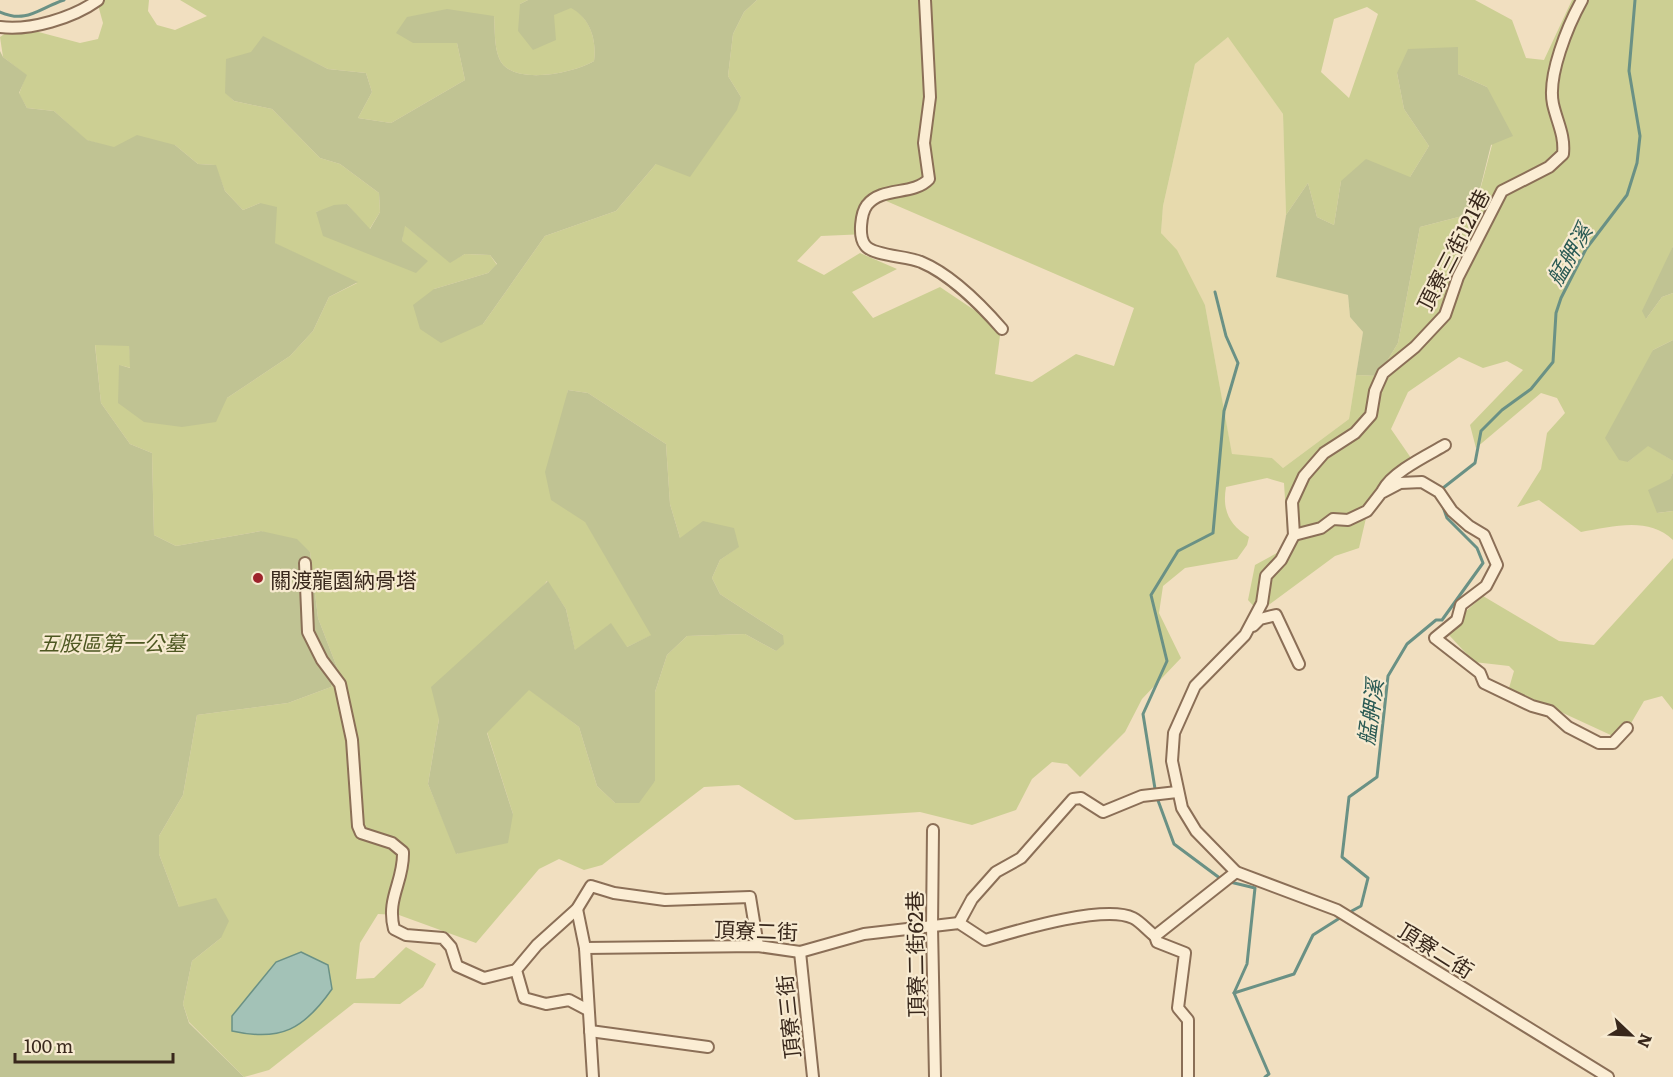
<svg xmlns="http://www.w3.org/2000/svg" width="1673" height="1077" font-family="Literata,'Noto Sans TC',serif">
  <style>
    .farmland { fill: #e7daad }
    .green { fill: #cccf93; fill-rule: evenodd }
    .cemetery { fill: #c0c393 }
    .water { fill: #a3c2b7; stroke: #6a9185; stroke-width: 1.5 }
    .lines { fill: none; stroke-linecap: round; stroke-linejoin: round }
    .stream { stroke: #6a9185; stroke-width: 3 }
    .minor-casing { stroke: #8b6f57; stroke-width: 14 }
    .minor { stroke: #fbedd4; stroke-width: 10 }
    .poi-dot { fill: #9d232b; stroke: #f7ead0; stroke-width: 2 }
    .labels { text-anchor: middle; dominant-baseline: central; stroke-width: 4.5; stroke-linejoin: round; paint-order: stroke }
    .street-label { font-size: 21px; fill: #39281c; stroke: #f7ead0 }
    .poi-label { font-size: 21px; fill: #39281c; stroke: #f7ead0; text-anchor: start }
    .park-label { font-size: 21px; font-style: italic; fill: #4d5721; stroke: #f7ead0 }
    .water-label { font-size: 22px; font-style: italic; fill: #2a5a54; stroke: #f7ead0 }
  </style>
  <rect width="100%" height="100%" fill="#f1dfc0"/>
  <path class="farmland" d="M1229 36 1283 114 1286 215 1276 276 1348 295 1350 317 1363 332 1349 419 1283 468 1272 458 1232 455 1205 305 1161 233 1163 206 1195 64Z"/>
  <g class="green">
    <path d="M104 0H149L148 11 157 25 175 30 207 16 180 0H528L520 4 553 14 571 7C590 18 597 40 594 61 575 73 510 87 499 58 494 46 495 29 494 16L413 43H457L465 80 391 123 358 118 372 92 366 73 328 69 263 37 225 92 234 101 272 109 320 158 340 164 379 193 380 212 369 230 347 204 316 212 402 241 404 225 450 262 465 254 490 255 497 265 488 273 434 289 483 324 545 236 616 211 656 164 741 97 728 76 733 34 744 12 757 0H1475L1512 20 1526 58 1544 60 1572 0H1673V246L1646 319 1662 297 1673 293V340L1653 350 1628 462 1648 445 1673 461V472L1657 513 1673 511V540C1648 516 1612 527 1581 532L1539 500 1517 507 1541 469 1547 433 1565 413 1557 398 1541 393 1476 448 1470 425 1523 370 1507 361 1483 368 1459 357 1408 392 1391 429 1411 458 1370 501 1359 548 1335 556 1259 612 1248 600 1255 565 1288 547 1284 483 1267 478 1226 487C1222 510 1229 525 1249 537L1247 545 1237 559 1185 568 1163 586 1159 613 1181 658 1142 699 1125 732 1080 777 1067 764 1052 762 1032 779 1016 810 972 825 920 812 795 820 739 785 704 787 602 865 584 870 559 859 539 869 476 943 399 915 378 914 360 943 356 979 374 978 406 947 436 964 423 987 400 1004 354 1003 269 1070 244 1077 189 1022 183 1004 192 961 221 938 179 907 159 854V836L183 795 197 715 288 703 331 687 338 670 318 618 310 552 261 531 176 546 154 535 152 453 130 444 101 403 95 344 129 345 131 368 119 365 227 398 290 356 313 331 329 297 357 283 274 243 260 203 243 210 225 191 215 165 198 164 175 145 114 148 86 140 54 111 27 108 19 94 26 75 3 57 0 37 16 26 80 43 98 39 103 23 98 5ZM1367 7 1378 14 1349 98 1321 72 1334 19ZM1228 37 1283 114 1286 215 1308 183 1317 217 1334 225 1341 181 1410 177 1429 146 1404 109 1397 73 1458 74 1487 87 1492 145 1474 213 1420 227 1398 343 1378 376 1356 375 1349 419 1283 468 1272 458 1232 454 1205 305 1177 250 1161 233 1163 206 1195 64ZM870 194 1134 308 1114 366 1076 354 1032 382 995 374 1001 328 940 287 873 318 852 292 897 269 860 253 824 275 797 261 821 236 867 234ZM568 390 588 393 666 444 670 504 680 538 738 547 720 560 712 578 720 594 783 635 776 651 745 634 687 636 667 655 655 692V781L615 803 597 786 579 727 529 689 487 732 513 814 457 854 428 784 439 719 547 581 566 609 575 651 627 647 652 635 585 521 551 499Z"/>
    <path d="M1673 558V710L1662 696 1644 701 1623 737H1615L1509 688 1514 671 1509 666 1474 662 1449 635V626L1483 596 1559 641 1594 645Z"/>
  </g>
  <g class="cemetery">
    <path d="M528 0H757L744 12 733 34 728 76 741 97 737 110 690 177 656 164 616 211 545 236 483 324 441 343 420 329 413 305 434 289 488 273 497 264 490 255 465 254 450 263 405 226 402 241 428 261 416 273 323 236 316 212 334 205 347 204 370 229 380 212 379 193 340 164 320 158 272 109 234 101 225 93 226 59 251 52 263 36 328 69 366 73 372 92 358 118 391 123 465 80 457 43H413L396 33 407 17 447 9 494 16C495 29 494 46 499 58 510 87 575 73 594 61 597 40 590 18 571 8L554 15 556 40 533 50 518 31 520 4Z"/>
    <path d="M1458 47V74L1487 87 1513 136 1491 145 1474 213 1420 227 1398 343 1378 376 1356 375 1363 332 1350 317 1348 295 1276 277 1286 215 1308 183 1317 217 1334 225 1341 181 1366 159 1410 177 1429 146 1404 109 1397 73 1408 49Z"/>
    <path d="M0 51 3 57 27 75 19 93 27 108 54 111 87 140 114 147 137 135 175 145 198 164 216 165 225 191 243 210 260 203 277 207 275 243 358 282 329 297 313 331 290 356 227 398 216 422 182 427 144 422 118 403 119 365 130 368 129 346 95 345 101 403 130 444 152 453 154 535 176 546 261 531 297 539 310 552 318 618 338 670 331 687 288 703 197 715 183 795 159 836V854L179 907 216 898 229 921 221 938 192 961 183 1004 189 1023 244 1077H0Z"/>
    <path d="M1673 246V293L1662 297 1646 319 1642 311Z"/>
    <path d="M1673 340V461L1648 446 1628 462 1619 460 1605 438 1653 350Z"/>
    <path d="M568 390 588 393 666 444 670 504 680 538 703 521 734 528 739 547 720 560 712 578 720 594 783 635 784 644 776 651 745 634 687 636 667 655 655 692V781L639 803H615L597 786 579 727 529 690 487 733 513 814 508 843 456 854 428 784 439 719 431 687 548 581 566 609 575 650 611 623 627 647 651 635 585 522 551 500 545 472Z"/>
    <path d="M1673 472V511L1657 513 1648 490 1670 479Z"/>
  </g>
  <path class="water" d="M301 952 328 965 332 989C304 1029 281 1042 232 1031V1016L276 962Z"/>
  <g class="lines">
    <g class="stream">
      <path d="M0 12C27 24 39 8 64 0"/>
      <path d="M1215 292 1226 336 1238 363 1224 411 1213 533 1178 551 1151 595 1167 661 1143 714 1156 795 1174 844 1221 879"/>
      <path d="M1443 492V488L1475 463 1481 431 1502 410 1531 389 1553 362 1556 313 1561 298 1586 249 1627 195 1637 163 1640 136 1629 71 1635 0"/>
      <path d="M1230 882 1255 888 1247 964 1234 993"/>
      <path d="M1348 913 1361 906 1368 878 1342 857 1349 797 1377 777 1388 676 1407 644 1436 620H1442L1483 563 1477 548 1447 518 1441 501"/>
      <path d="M1265 1077 1269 1074 1234 993 1294 974 1313 935 1343 916"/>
    </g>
    <g class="minor-casing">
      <g id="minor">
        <path d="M925 0 930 97 924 143 929 179C913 196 882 186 867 205 861 213 858 236 865 245 872 256 908 256 921 262 950 274 982 306 1002 329"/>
        <path d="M1582 0C1568 25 1547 76 1553 104 1557 122 1565 135 1563 154L1549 167 1502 191 1458 277 1445 315 1415 347 1383 373 1375 391 1371 415 1355 433 1324 453 1304 476 1292 502 1294 535 1281 560 1266 576 1262 603 1245 635 1195 686 1174 733 1172 761 1182 808 1196 831 1236 872 1337 910 1608 1077"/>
        <path d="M0 27C30 31 73 18 98 0"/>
        <path d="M1383 490C1392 472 1428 455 1445 445"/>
        <path d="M1294 535 1321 528 1333 519 1348 520 1367 511 1381 493 1400 483 1422 482 1439 492 1452 511 1469 526 1484 535 1497 565 1486 586 1461 605 1457 620 1435 638 1480 673 1484 683 1532 706 1550 711 1568 727 1599 743H1613L1627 728"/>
        <path d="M305 563 308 632 322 660 340 684 352 740 358 826 361 833 392 843 403 852C404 882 386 898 394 929L406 935 443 938 451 947 457 966 484 978 516 970"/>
        <path d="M1253 626 1260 619 1276 615 1299 664"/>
        <path d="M933 830 932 927 935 1077"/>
        <path d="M577 909 585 948 593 1077"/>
        <path d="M959 923 972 899 996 872 1021 858 1073 799 1081 798 1103 812 1142 796 1177 792"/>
        <path d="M1155 936 1157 942 1185 953 1178 1008 1188 1020V1077"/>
        <path d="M585 948 758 946 800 952 864 934 959 923 985 940C1016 931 1104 904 1133 918 1141 922 1148 931 1155 936L1236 872"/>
        <path d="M800 952 813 1077"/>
        <path d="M588 1010 569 1000 546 1004 524 998 516 970 537 945 577 909 591 886 614 893 665 900 750 897 758 946"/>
        <path d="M590 1031 708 1047"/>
      </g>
    </g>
    <use href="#minor" class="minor"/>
  </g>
  <circle class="poi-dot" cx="258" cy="578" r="6"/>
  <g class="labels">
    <g class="street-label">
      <text transform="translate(1452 249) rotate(-63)">頂寮三街121巷</text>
      <text transform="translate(756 929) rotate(2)">頂寮二街</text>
      <text transform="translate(1437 949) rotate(32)">頂寮二街</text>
      <text transform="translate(914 954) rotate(-91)">頂寮二街62巷</text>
      <text transform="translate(787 1017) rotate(-96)">頂寮三街</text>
    </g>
    <g class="poi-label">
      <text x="270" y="578">關渡龍園納骨塔</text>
    </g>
    <g class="park-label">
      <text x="112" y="641">五股區第一公墓</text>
    </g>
    <g class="water-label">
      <text transform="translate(1568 254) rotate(-60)">艋舺溪</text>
      <text transform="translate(1369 712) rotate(-82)">艋舺溪</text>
    </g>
  </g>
  <g transform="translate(1631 1035) rotate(113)" stroke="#f7ead0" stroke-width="4.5" paint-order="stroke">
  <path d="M0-4.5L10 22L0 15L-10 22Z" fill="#39281c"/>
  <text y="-9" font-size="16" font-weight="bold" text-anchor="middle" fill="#39281c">N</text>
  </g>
  <path d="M15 1053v9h158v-9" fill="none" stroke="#39281c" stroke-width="3"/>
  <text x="24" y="1053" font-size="18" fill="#39281c" stroke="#f7ead0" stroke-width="4.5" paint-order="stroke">100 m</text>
</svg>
